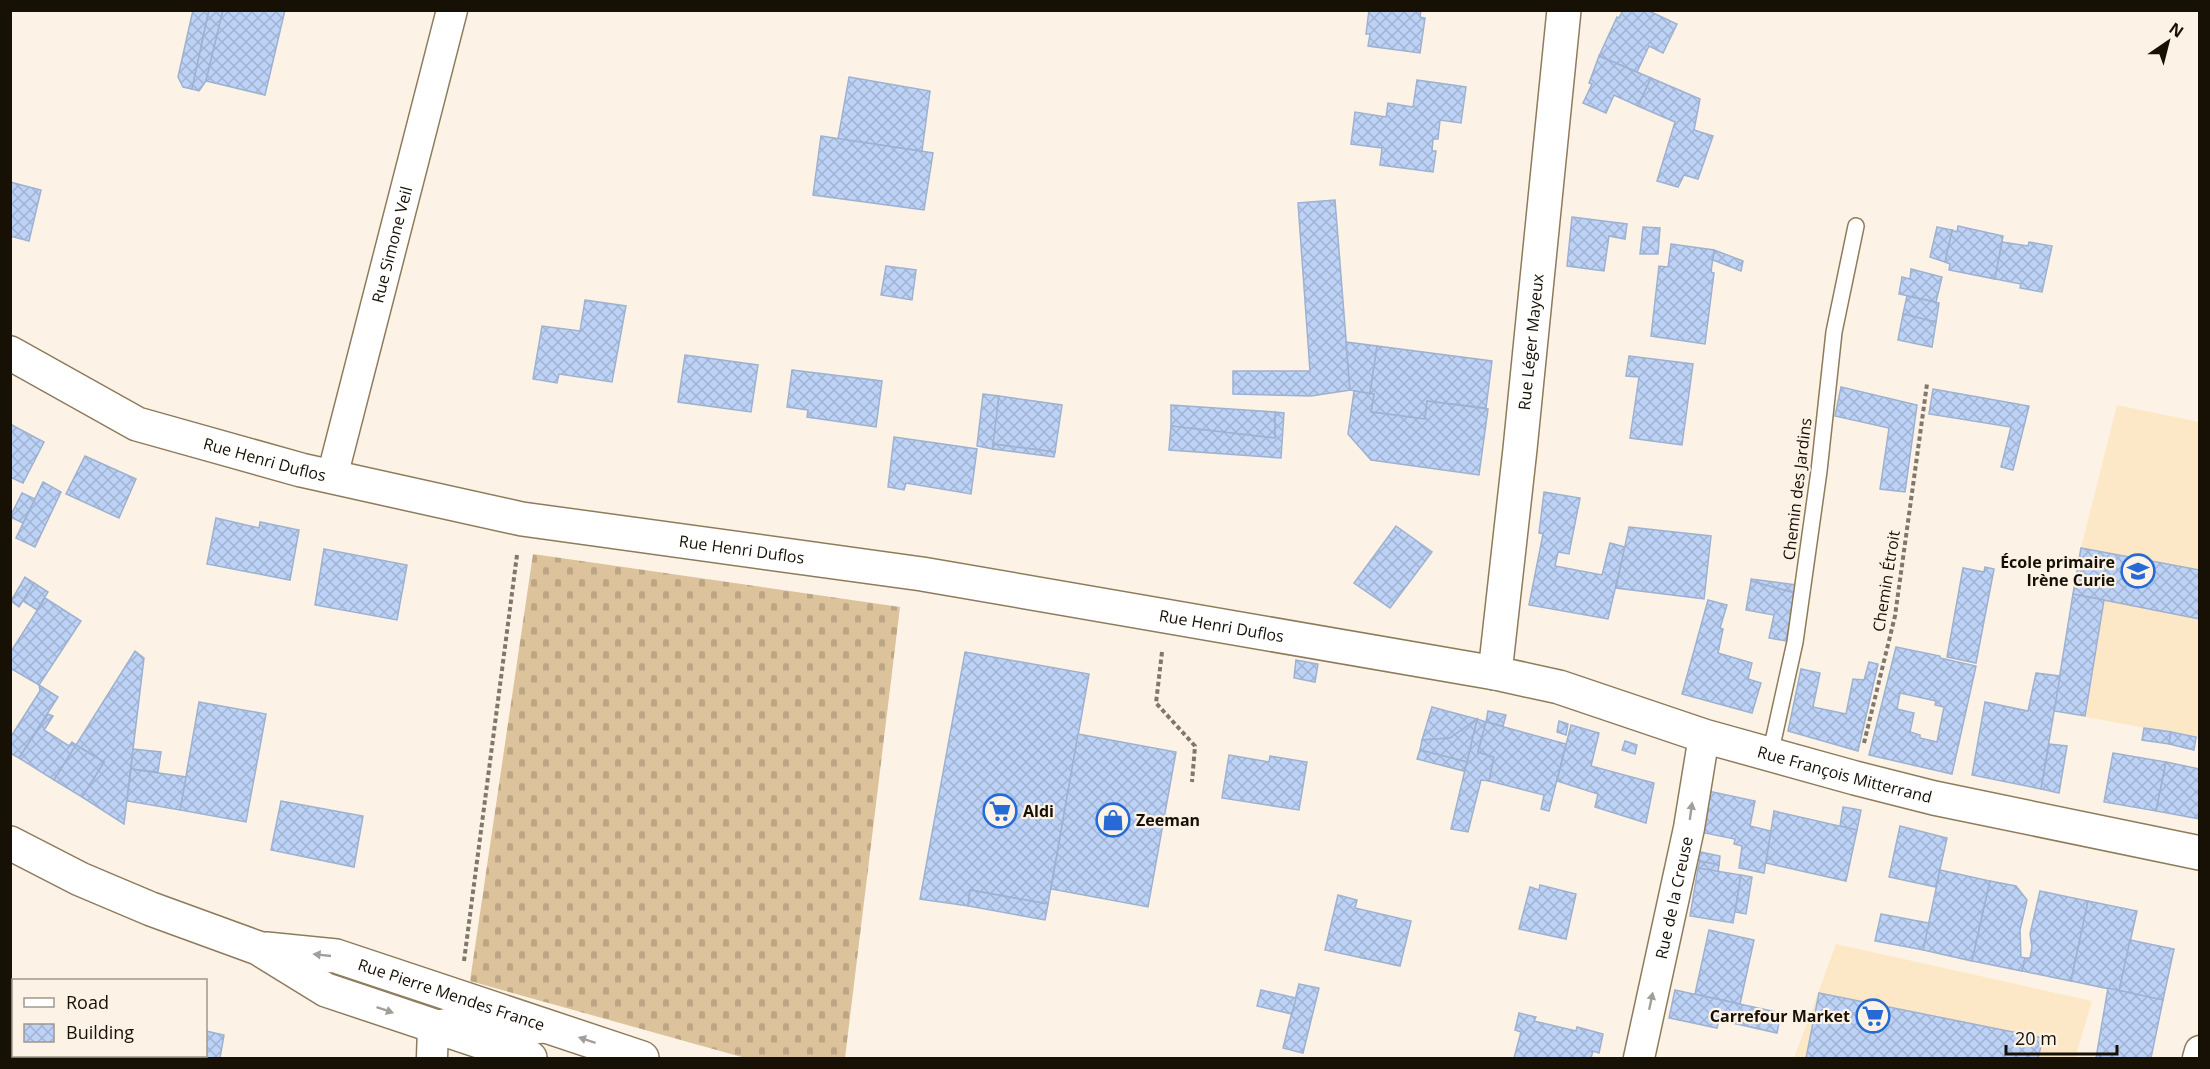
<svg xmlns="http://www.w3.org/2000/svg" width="2210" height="1069" font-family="'Open Sans',sans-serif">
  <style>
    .built { fill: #fce7c7 }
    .cemetery { fill: url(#cemetery-stones) }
    .building { fill: url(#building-cross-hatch); stroke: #9eb1d0; stroke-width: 1.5; fill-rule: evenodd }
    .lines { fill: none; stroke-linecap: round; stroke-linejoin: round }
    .service-casing { stroke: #8e7b5c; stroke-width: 18 }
    .minor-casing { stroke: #8e7b5c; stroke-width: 33 }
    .tertiary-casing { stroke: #8e7b5c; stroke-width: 36 }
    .secondary-casing { stroke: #8e7b5c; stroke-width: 36 }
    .path { stroke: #80786c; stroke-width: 4; stroke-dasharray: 4.5 3; stroke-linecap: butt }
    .service { stroke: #fff; stroke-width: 15 }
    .minor { stroke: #fff; stroke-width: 30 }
    .tertiary { stroke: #fff; stroke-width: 33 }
    .secondary { stroke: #fff; stroke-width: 33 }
    .oneway { fill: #a29f9b }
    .labels { text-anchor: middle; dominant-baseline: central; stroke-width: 4.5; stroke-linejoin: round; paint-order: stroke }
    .street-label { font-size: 16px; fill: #171005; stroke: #fcf3e6 }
    .poi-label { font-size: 16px; font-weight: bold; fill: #171005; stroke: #fcf3e6; text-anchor: end }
  </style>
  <defs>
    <pattern id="cemetery-stones" width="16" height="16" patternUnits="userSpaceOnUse" patternTransform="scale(1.5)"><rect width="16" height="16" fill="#dcc39c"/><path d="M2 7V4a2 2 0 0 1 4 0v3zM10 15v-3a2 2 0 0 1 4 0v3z" fill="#bca685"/></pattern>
    <pattern id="building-cross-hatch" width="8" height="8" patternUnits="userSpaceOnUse" patternTransform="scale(1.5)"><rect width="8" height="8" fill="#bcd2f6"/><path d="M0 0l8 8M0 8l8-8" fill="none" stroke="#a1b3d1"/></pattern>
  </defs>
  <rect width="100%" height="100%" fill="#fcf3e6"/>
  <g class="built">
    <path d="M2117 405 2199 422V738L2054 711 2081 548Z"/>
    <path d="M1836 944 2092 1001 2075 1058H1794Z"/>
  </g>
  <path class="cemetery" d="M533 554 900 607 845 1058H745L470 981Z"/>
  <g class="building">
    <path d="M193 10H209L192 89 183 87 178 77Z"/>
    <path d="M209 10H223L206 81 199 91 192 89Z"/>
    <path d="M223 10H285L265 95 206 81Z"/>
    <path d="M1369 10H1421L1420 17 1425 18 1420 53 1368 46 1370 34H1366Z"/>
    <path d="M1623 10H1647L1677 24 1663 53 1649 46 1637 72 1599 56 1617 17 1619 18Z"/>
    <path d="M1599 56 1651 78 1638 106 1614 95 1606 113 1583 103 1592 84 1589 83Z"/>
    <path d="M849 77 930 91 922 151 838 139Z"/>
    <path d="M1651 78 1700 99 1694 130 1713 136 1698 179 1684 175 1678 187 1657 181 1675 122 1638 106Z"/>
    <path d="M1417 80 1466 87 1461 123 1440 120 1438 139H1433L1432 151H1436L1433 172 1380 165 1382 148 1351 144 1355 112 1386 117 1388 103 1413 107Z"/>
    <path d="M821 136 933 153 924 210 813 195Z"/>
    <path d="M10 182 41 190 29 241 10 236Z"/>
    <path d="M1335 200 1350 390 1311 396 1233 394V371H1310L1298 203Z"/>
    <path d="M1572 217 1627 224 1625 239 1609 236 1604 271 1567 266Z"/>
    <path d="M1958 226 2003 236 1995 279 1949 270 1950 264 1945 262 1952 230 1957 232Z"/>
    <path d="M1643 227 1660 228 1658 254H1640Z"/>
    <path d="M1937 227 1952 230 1945 262 1930 257Z"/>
    <path d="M2002 242 2028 246 2029 242 2052 246 2042 292 2020 288 2021 284 1995 279Z"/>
    <path d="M1671 244 1714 250 1711 272 1714 273 1705 344 1651 336 1659 266 1668 267Z"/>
    <path d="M1714 250 1743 261 1741 271 1713 260Z"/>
    <path d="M886 266 916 270 912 300 881 295Z"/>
    <path d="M1911 269 1942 277 1936 302 1899 294 1902 277 1910 279Z"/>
    <path d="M1907 296 1939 303 1936 322 1903 314Z"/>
    <path d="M585 300 626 306 612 382 559 374 557 383 533 379 542 326 580 331Z"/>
    <path d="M1903 314 1936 322 1932 347 1898 340Z"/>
    <path d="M1346 342 1377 346 1370 394 1350 390Z"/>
    <path d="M1377 346 1492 361 1486 408 1427 401 1425 419 1371 412 1374 394H1370Z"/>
    <path d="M685 355 758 365 751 412 678 402Z"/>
    <path d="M1629 356 1693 364 1682 445 1630 438 1639 377 1626 376Z"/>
    <path d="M792 370 882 381 876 427 807 417 808 410 787 407Z"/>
    <path d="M1841 387 1917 405 1905 492 1880 489 1889 428 1835 416Z"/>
    <path d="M1933 389 2029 406 2013 470 2001 467 2011 427 1929 414Z"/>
    <path d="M1354 391 1374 394 1371 412 1425 419 1427 401 1488 409 1479 475 1371 460 1348 434Z"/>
    <path d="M983 394 999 396 993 449 977 446Z"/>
    <path d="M999 396 1062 405 1055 452 993 444Z"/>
    <path d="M1171 405 1275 412V438L1171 426Z"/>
    <path d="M1275 412 1284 413 1281 458 1169 450 1171 426 1275 438Z"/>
    <path d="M10 424 44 442 23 483 10 477Z"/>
    <path d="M894 437 977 449 971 494 906 483 904 490 888 487Z"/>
    <path d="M993 444 1055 452 1054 457 993 449Z"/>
    <path d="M85 456 136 479 119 518 66 494Z"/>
    <path d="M43 482 61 492 35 547 16 538Z"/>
    <path d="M1544 492 1580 498 1569 554 1558 552 1555 566 1602 575 1610 543 1625 547 1608 619 1529 605 1543 534 1539 533Z"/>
    <path d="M22 493 35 499 23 523 10 517Z"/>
    <path d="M216 518 259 528 260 522 299 530 290 580 207 564Z"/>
    <path d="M1396 526 1432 552 1390 608 1354 583Z"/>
    <path d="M1629 527 1711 536 1704 599 1616 588Z"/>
    <path d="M2081 548 2200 570V619L2073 594Z"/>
    <path d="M324 549 407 565 397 620 315 605Z"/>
    <path d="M1985 567 1994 569 1976 663 1947 657 1963 568 1984 572Z"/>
    <path d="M25 577 34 583 19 607 11 601Z"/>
    <path d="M1751 579 1796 585 1795 593 1751 581Z"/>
    <path d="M1751 581 1795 593 1786 641 1769 638 1774 615 1746 610Z"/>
    <path d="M34 583 48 592 37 610 23 601Z"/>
    <path d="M2073 594 2104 600 2085 716 2054 711Z"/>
    <path d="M45 598 81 621 39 685 10 668V653Z"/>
    <path d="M1708 600 1727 605 1720 628 1723 629 1718 653 1752 663 1748 679 1761 683 1752 713 1682 694Z"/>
    <path d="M1896 647 1940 656V658L1976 666 1952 774 1869 755ZM1900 693 1936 701 1935 705 1944 707 1937 742 1920 738V735L1910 732 1914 713 1897 709Z"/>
    <path d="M135 651 144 658 124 824 82 797 104 762 76 745Z"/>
    <path d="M965 652 1089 674 1048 904 970 890 968 906 920 899Z"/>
    <path d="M1296 660 1318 664 1315 682 1294 678Z"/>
    <path d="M1869 662 1878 664 1858 751 1788 731 1801 669 1820 673 1813 707 1846 714 1853 679 1864 680Z"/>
    <path d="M2036 673 2060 676 2041 789 1972 775 1985 702 2028 711Z"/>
    <path d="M39 685 58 697 19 758 10 753V738L40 691Z"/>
    <path d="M199 702 266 714 246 822 180 810Z"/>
    <path d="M1432 707 1477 719 1450 738 1422 740Z"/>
    <path d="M1488 711 1506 715 1503 726 1486 722Z"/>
    <path d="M48 714 53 716 44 730 69 746 72 742 76 745 54 780 19 758Z"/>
    <path d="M1477 719 1486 722 1478 752 1494 757 1489 781 1481 780 1468 832 1451 829Z"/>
    <path d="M1477 719 1467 762 1420 750 1422 740 1450 738Z"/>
    <path d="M1559 721 1568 724 1566 735 1557 732Z"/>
    <path d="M1486 722 1566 744 1549 811 1541 809 1544 795 1489 781 1494 757 1478 752Z"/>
    <path d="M1571 725 1599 733 1591 766 1654 783 1646 823 1595 807 1598 794 1557 781Z"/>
    <path d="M2144 728 2171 732 2169 744 2142 740Z"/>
    <path d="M2171 732 2196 737 2194 750 2169 744Z"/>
    <path d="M1078 734 1176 752 1148 907 1051 889Z"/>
    <path d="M1625 741 1637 745 1635 754 1622 750Z"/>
    <path d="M2049 744 2067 746 2059 793 2041 789Z"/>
    <path d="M76 745 104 762 82 797 54 780Z"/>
    <path d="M133 749 161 752 158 772 131 769Z"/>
    <path d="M1420 750 1467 762 1464 771 1417 759Z"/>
    <path d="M2113 753 2166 762 2156 811 2104 802Z"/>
    <path d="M1229 755 1269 762 1270 756 1307 762 1299 810 1222 798Z"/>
    <path d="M2166 762 2200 769V819L2156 811Z"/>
    <path d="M131 769 186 777 180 810 127 801Z"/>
    <path d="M1708 791 1755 801 1750 826 1771 831 1764 873 1739 868 1742 846 1734 844 1735 839 1700 832Z"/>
    <path d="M281 801 363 816 354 867 271 850Z"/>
    <path d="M1843 807 1861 810 1857 830 1840 826Z"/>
    <path d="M1774 811 1857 830 1846 881 1766 863Z"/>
    <path d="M1900 826 1947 838 1936 887 1889 877Z"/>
    <path d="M1696 851 1720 856 1719 865 1694 860Z"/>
    <path d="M1700 861 1719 865 1718 872 1698 868Z"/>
    <path d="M1698 868 1741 875 1733 923 1690 916Z"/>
    <path d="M1940 870 1990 881 1972 961 1923 950Z"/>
    <path d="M1741 875 1752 877 1746 914 1735 912Z"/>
    <path d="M1990 881 2016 886 2027 900 2020 930 2021 957 2025 958 2022 971 1972 961Z"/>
    <path d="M1540 885 1576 894 1566 939 1519 929 1530 887 1539 890Z"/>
    <path d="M970 890 1048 904 1045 920 968 906Z"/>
    <path d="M2040 891 2088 901 2071 981 2022 971 2025 958H2030L2032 947 2030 934Z"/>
    <path d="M1338 895 1357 900 1355 908 1411 921 1400 966 1325 950Z"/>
    <path d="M2088 901 2137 911 2119 991 2071 981Z"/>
    <path d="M1881 914 1929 923 1923 950 1875 941Z"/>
    <path d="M1709 930 1754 940 1740 1004 1695 994Z"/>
    <path d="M2130 940 2174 949 2163 1000 2119 991Z"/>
    <path d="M1299 984 1319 988 1303 1053 1283 1048Z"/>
    <path d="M2108 988 2163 1000 2151 1058H2096Z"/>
    <path d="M1261 990 1296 998 1292 1014 1257 1006Z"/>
    <path d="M1675 990 1781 1013 1777 1033 1719 1020 1717 1028 1669 1018Z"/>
    <path d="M1819 993 2043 1038 2038 1058H1806Z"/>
    <path d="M10 994 14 995V1044H10Z"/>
    <path d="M1519 1013 1536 1017 1534 1021 1576 1031 1577 1027 1603 1034 1599 1053 1593 1051 1591 1058H1514L1521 1032 1515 1030Z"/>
    <path d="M206 1031 224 1035 220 1058H142V1056H206Z"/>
    <path d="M45 1056H65V1058H44Z"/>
    <path d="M105 1056H142V1058H120Z"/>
  </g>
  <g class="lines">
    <g class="service-casing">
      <path id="service" d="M1770 755 1795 642 1819 471 1834 332 1856 226"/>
    </g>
    <g class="minor-casing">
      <g id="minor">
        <path id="s1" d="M332 477 452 10"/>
        <path d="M432 1058 433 1027 465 1020 504 1032 547 1027"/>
        <path id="s2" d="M1639 1058 1689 828 1704 736"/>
        <path d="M2198 1058 2200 1051"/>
      </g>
    </g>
    <g class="tertiary-casing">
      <g id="tertiary">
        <path id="s3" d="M10 353 137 424 301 470 522 519 922 574 1495 673 1559 687 1704 736 1855 778 1934 798 2200 853"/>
        <path id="s4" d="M1495 673 1520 449 1564 10"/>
      </g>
    </g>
    <g class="secondary-casing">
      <g id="secondary">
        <path d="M10 843 80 879 151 909 258 948 326 990 530 1058"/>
        <path id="s5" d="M266 949 336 956 642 1058"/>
      </g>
    </g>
    <g class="path">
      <path d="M1162 652 1156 703 1195 746 1192 782"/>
      <path d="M1864 743 1895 616 1927 384"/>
      <path d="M464 961 517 555"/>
    </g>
    <use href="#service" class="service"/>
    <use href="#minor" class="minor"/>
    <use href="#tertiary" class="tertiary"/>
    <use href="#secondary" class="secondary"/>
  </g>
  <defs><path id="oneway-solid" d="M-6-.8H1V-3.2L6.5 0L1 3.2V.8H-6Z" transform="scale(1.5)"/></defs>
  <g class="oneway">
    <use href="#oneway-solid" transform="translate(1691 811) rotate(-82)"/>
    <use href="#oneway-solid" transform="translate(322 955) rotate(-174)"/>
    <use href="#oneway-solid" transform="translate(1651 1001) rotate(-78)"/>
    <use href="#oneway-solid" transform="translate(385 1010) rotate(19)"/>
    <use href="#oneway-solid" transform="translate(587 1040) rotate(-162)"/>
  </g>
  <defs>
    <g id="school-ring" transform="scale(1.725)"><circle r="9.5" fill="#fcf3e6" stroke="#276ad6" stroke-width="1.5"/><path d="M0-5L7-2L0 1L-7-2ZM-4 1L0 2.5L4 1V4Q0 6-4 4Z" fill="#276ad6"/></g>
    <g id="supermarket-ring" transform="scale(1.725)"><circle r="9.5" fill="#fcf3e6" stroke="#276ad6" stroke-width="1.5"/><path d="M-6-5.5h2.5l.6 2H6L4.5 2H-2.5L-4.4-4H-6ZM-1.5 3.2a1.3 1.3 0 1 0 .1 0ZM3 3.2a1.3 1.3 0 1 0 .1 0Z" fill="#276ad6"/></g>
    <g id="shop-ring" transform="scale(1.725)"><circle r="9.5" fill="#fcf3e6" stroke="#276ad6" stroke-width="1.5"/><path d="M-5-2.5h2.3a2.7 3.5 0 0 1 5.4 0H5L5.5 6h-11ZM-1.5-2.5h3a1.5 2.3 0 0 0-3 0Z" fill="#276ad6"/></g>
  </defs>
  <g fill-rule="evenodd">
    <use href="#school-ring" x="2138" y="571"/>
    <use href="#supermarket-ring" x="1000" y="811"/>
    <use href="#shop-ring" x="1113" y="820"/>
    <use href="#supermarket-ring" x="1873" y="1016"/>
  </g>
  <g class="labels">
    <g class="street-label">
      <text stroke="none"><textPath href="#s1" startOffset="240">Rue Simone Veil</textPath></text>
      <text stroke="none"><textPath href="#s4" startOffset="333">Rue Léger Mayeux</textPath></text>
      <text stroke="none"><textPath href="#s3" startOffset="278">Rue Henri Duflos</textPath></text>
      <text transform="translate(1797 489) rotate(-83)">Chemin des Jardins</text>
      <text stroke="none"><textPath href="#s3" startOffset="764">Rue Henri Duflos</textPath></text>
      <text transform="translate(1886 581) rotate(-81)">Chemin Étroit</text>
      <text stroke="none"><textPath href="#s3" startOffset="1250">Rue Henri Duflos</textPath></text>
      <text stroke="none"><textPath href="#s3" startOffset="1892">Rue François Mitterrand</textPath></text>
      <text stroke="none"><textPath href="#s2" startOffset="164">Rue de la Creuse</textPath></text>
      <text stroke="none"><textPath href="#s5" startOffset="192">Rue Pierre Mendes France</textPath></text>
    </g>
    <g class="poi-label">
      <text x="2115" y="562">École primaire<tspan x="2115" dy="18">Irène Curie</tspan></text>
      <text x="1023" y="811" text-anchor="start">Aldi</text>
      <text x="1136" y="820" text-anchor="start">Zeeman</text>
      <text x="1850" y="1016">Carrefour Market</text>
    </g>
  </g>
  <rect width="2210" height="1069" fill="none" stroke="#171005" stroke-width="24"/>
  <rect x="12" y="979" width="195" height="78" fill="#fcf3e6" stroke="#a0988c" stroke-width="1.5"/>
  <rect x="24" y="998" width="30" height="9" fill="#ffffff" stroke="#a0988c" stroke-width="1.5"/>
  <text x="66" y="1009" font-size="18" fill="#171005">Road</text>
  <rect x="24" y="1024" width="30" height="18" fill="url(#building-cross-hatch)" stroke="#a0988c" stroke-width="1.5"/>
  <text x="66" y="1039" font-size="18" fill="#171005">Building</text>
  <g transform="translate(2168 42) rotate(35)" stroke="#fcf3e6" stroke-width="4.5" paint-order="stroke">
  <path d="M0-4.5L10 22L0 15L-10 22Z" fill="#171005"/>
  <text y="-9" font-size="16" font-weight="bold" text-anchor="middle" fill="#171005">N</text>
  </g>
  <path d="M2006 1045v9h111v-9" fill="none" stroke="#171005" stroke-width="3"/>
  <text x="2015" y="1045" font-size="18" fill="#171005" stroke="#fcf3e6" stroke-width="4.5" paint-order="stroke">20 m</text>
</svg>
